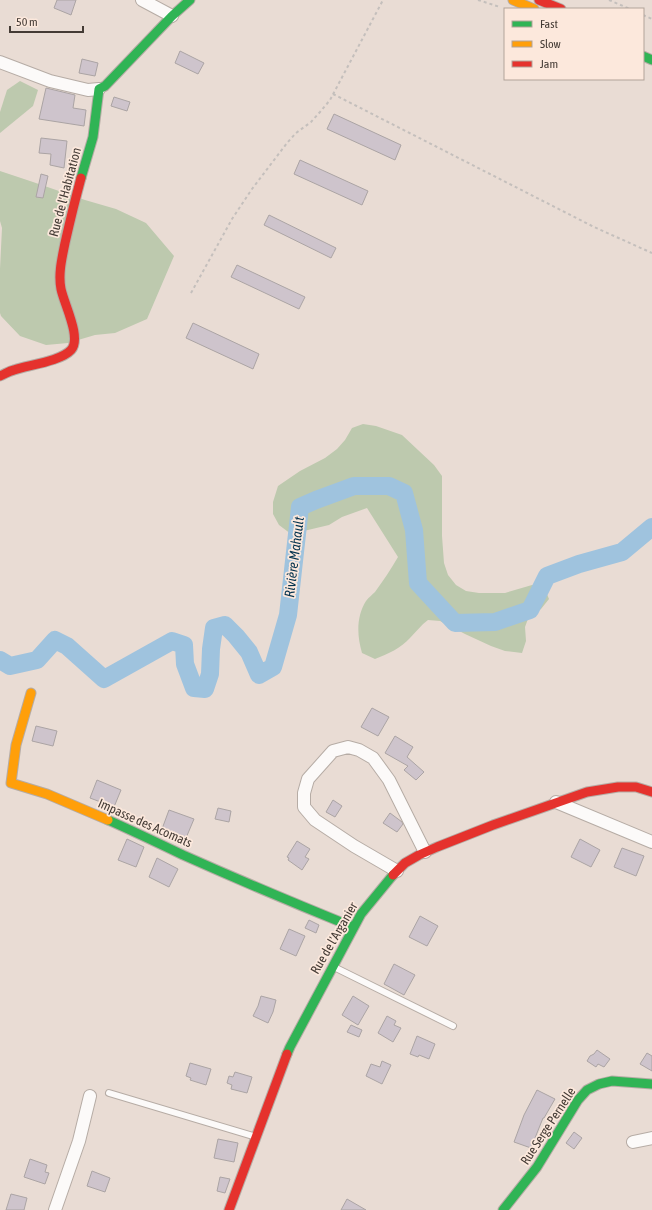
<svg xmlns="http://www.w3.org/2000/svg" width="652" height="1210" font-family="'Asap Condensed',sans-serif">
  <style>
    .green { fill: #bdc9ae }
    .lines { fill: none; stroke-linecap: round; stroke-linejoin: round }
    .river { stroke: #9fc3de; stroke-width: 18 }
    .building { fill: #cec4cc; stroke: #aba4a4 }
    .lane-casing { stroke: #b6aca5; stroke-width: 8 }
    .street-casing { stroke: #b6aca5; stroke-width: 14 }
    .fast-casing { stroke: #b6aca5; stroke-width: 11 }
    .slow-casing { stroke: #b6aca5; stroke-width: 11 }
    .jam-casing { stroke: #b6aca5; stroke-width: 11 }
    .path { stroke: #c4bfbc; stroke-width: 2; stroke-dasharray: 3 3; stroke-linecap: butt }
    .lane { stroke: #fcfaf9; stroke-width: 6 }
    .street { stroke: #fcfaf9; stroke-width: 12 }
    .fast { stroke: #30b455; stroke-width: 9 }
    .slow { stroke: #ff9f0a; stroke-width: 9 }
    .jam { stroke: #e5322d; stroke-width: 9 }
    .labels { text-anchor: middle; dominant-baseline: central; stroke-width: 3.5; stroke-linejoin: round; paint-order: stroke }
    .street-label { font-size: 13px; fill: #443b35; stroke: #fce8dc }
    .water-label { font-size: 14px; font-style: italic; fill: #04334f; stroke: #fce8dc }
  </style>
  <rect width="100%" height="100%" fill="#e9dcd4"/>
  <g class="green">
    <path d="M20 81 38 90 33 106 0 133V112L7 90Z"/>
    <path d="M0 171 33 182 85 200 116 209 146 223 174 256 147 319 115 333 95 335 68 343 46 345 20 336 1 316 0 313V269L2 228 0 221Z"/>
    <path d="M363 424 376 426 402 435 434 465 442 476V536L444 563 448 575 456 585 466 591 479 593H505L532 585 544 587 549 599 541 609 529 616 525 627 526 641 522 653 505 651 491 646 465 634 440 621 428 620C421 625 416 632 410 638 401 648 388 654 375 659L362 653C357 636 356 617 366 601 369 597 372 595 375 592 383 581 391 569 398 557L367 508 342 517 329 525 291 534 279 525 273 514V502L278 486 300 471 325 458 337 449 345 440 352 428Z"/>
  </g>
  <g class="lines">
    <path class="river" d="M0 660 10 666 37 660 55 640 67 646 104 679 172 641 184 645 185 664 194 688 205 689 210 674 211 649 214 628 225 625 236 636 249 652 259 675 273 667 288 615 300 507 316 500 354 486H389L404 493 414 530 418 583 455 623 495 622 530 610 547 576 579 564 622 552 652 527"/>
  </g>
  <g class="building">
    <path d="M57 0H76L71 15 54 8Z"/>
    <path d="M180 51 204 63 198 74 175 63Z"/>
    <path d="M82 59 98 63 95 76 79 73Z"/>
    <path d="M46 88 75 95 73 108 86 110 84 126 39 119Z"/>
    <path d="M114 97 130 102 127 111 111 106Z"/>
    <path d="M334 114 401 145 395 160 327 129Z"/>
    <path d="M41 138 67 141 64 168 50 165 51 154 39 153Z"/>
    <path d="M300 160 368 191 362 205 294 174Z"/>
    <path d="M41 174 48 176 43 198 36 197Z"/>
    <path d="M269 215 336 248 331 258 264 225Z"/>
    <path d="M237 265 305 297 299 309 231 277Z"/>
    <path d="M193 323 259 354 253 369 186 338Z"/>
    <path d="M372 708 389 717 378 736 361 727Z"/>
    <path d="M36 726 57 731 53 746 32 741Z"/>
    <path d="M395 736 413 747 407 757 424 772 416 780 404 770 408 766 385 753Z"/>
    <path d="M97 780 121 790 114 807 90 798Z"/>
    <path d="M333 800 342 806 335 817 326 812Z"/>
    <path d="M218 808 231 811 229 822 215 819Z"/>
    <path d="M169 810 194 819 186 838 162 829Z"/>
    <path d="M390 813 402 822 403 824 397 832 383 823Z"/>
    <path d="M127 839 144 847 136 867 118 860Z"/>
    <path d="M580 839 600 850 591 867 571 857Z"/>
    <path d="M297 841 310 849 305 857 309 859 302 870 288 860 289 858 287 857Z"/>
    <path d="M622 848 644 856 636 876 614 867Z"/>
    <path d="M157 858 178 869 169 887 149 877Z"/>
    <path d="M420 916 438 926 427 946 409 937Z"/>
    <path d="M309 920 319 925 316 933 305 928Z"/>
    <path d="M289 929 305 936 296 956 280 949Z"/>
    <path d="M394 964 415 975 404 995 384 984Z"/>
    <path d="M261 996 276 1000 273 1012 268 1023 253 1016 258 1006Z"/>
    <path d="M353 996 369 1006 358 1025 342 1015Z"/>
    <path d="M387 1016 396 1021 394 1025 401 1028 393 1042 378 1033Z"/>
    <path d="M351 1025 362 1030 359 1037 347 1032Z"/>
    <path d="M417 1036 435 1044 429 1059 419 1055 418 1057 410 1054Z"/>
    <path d="M597 1050 610 1059 604 1067 598 1064 596 1067 587 1061 590 1056 594 1054Z"/>
    <path d="M647 1053 652 1056V1071L640 1064Z"/>
    <path d="M382 1061 391 1065 382 1084 366 1076 371 1064 380 1067Z"/>
    <path d="M190 1063 211 1069 206 1085 190 1080 191 1078 186 1076Z"/>
    <path d="M235 1072 252 1077 247 1093 231 1089 232 1085 227 1083 229 1076 233 1077Z"/>
    <path d="M537 1090 555 1099 544 1118H543L531 1148 514 1142 524 1115Z"/>
    <path d="M574 1132 582 1138 574 1149 566 1143Z"/>
    <path d="M218 1139 238 1143 234 1162 214 1158Z"/>
    <path d="M30 1159 47 1165 45 1172 49 1173 45 1184 24 1177Z"/>
    <path d="M92 1171 110 1178 105 1192 87 1186Z"/>
    <path d="M220 1177 230 1179 225 1193 217 1191Z"/>
    <path d="M11 1194 27 1198 24 1210H6Z"/>
    <path d="M347 1199 366 1210H341Z"/>
  </g>
  <g class="lines">
    <g class="lane-casing">
      <g id="lane">
        <path d="M334 967 453 1026"/>
        <path d="M109 1093 256 1137"/>
      </g>
    </g>
    <g class="street-casing">
      <g id="street">
        <path d="M142 0 172 16"/>
        <path d="M0 62 50 81 88 90 99 89"/>
        <path d="M556 802 652 842"/>
        <path d="M397 871 354 846 315 820 304 807V793L308 779 333 751 348 747 359 750 373 758 389 780 425 852"/>
        <path d="M633 1142 652 1138"/>
        <path d="M55 1210 79 1141 90 1096"/>
      </g>
    </g>
    <g class="fast-casing">
      <g id="fast">
        <path d="M643 56 652 60"/>
        <path d="M81 178 93 137 99 89 105 86 172 16 190 0"/>
        <path d="M108 820C133 831 158 843 183 855 239 880 296 904 353 927"/>
        <path d="M287 1054 290 1047 361 914 393 875"/>
        <path d="M503 1210 537 1167 578 1100 587 1090 599 1084 612 1081 652 1084"/>
      </g>
    </g>
    <g class="slow-casing">
      <g id="slow">
        <path d="M513 0 534 9"/>
        <path d="M31 693 16 745 11 783 47 794 108 820"/>
      </g>
    </g>
    <g class="jam-casing">
      <g id="jam">
        <path d="M539 0 561 9"/>
        <path d="M0 376C5 374 9 371 14 370 29 365 61 361 71 350 82 338 64 304 61 289 58 274 62 258 65 243 70 221 75 200 81 178"/>
        <path d="M393 875 405 863 419 855 437 847 493 825 587 792 618 787H636L652 792"/>
        <path d="M229 1210 287 1054"/>
      </g>
    </g>
    <g class="path">
      <path d="M478 0 500 7"/>
      <path d="M609 0 630 9"/>
      <path d="M643 15 652 19"/>
      <path d="M333 94 594 227 652 253"/>
      <path d="M191 293 232 219 252 189 287 143 296 133 311 122 320 112 330 100 383 0"/>
    </g>
    <use href="#lane" class="lane"/>
    <use href="#street" class="street"/>
    <use href="#fast" class="fast"/>
    <use href="#slow" class="slow"/>
    <use href="#jam" class="jam"/>
  </g>
  <g class="labels">
    <g class="street-label">
      <text transform="translate(65 192) rotate(-75)">Rue de l'Habitation</text>
      <text transform="translate(145 823) rotate(24)">Impasse des Acomats</text>
      <text transform="translate(334 938) rotate(-60)">Rue de l'Arganier</text>
      <text transform="translate(548 1126) rotate(-57)">Rue Serge Pernelle</text>
    </g>
    <g class="water-label">
      <text transform="translate(294 557) rotate(-83)">Rivière Mahault</text>
    </g>
  </g>
  <rect x="504" y="8" width="140" height="72" fill="#fce8dc" stroke="#b2a399"/>
  <rect x="512" y="21" width="20" height="6" fill="#30b455" stroke="#b2a399"/>
  <text x="540" y="28" font-size="12" fill="#443b35">Fast</text>
  <rect x="512" y="41" width="20" height="6" fill="#ff9f0a" stroke="#b2a399"/>
  <text x="540" y="48" font-size="12" fill="#443b35">Slow</text>
  <rect x="512" y="61" width="20" height="6" fill="#e5322d" stroke="#b2a399"/>
  <text x="540" y="68" font-size="12" fill="#443b35">Jam</text>
  <path d="M10 26v6h73v-6" fill="none" stroke="#443b35" stroke-width="2"/>
  <text x="16" y="26" font-size="12" fill="#443b35" stroke="#fce8dc" stroke-width="3" paint-order="stroke">50 m</text>
</svg>
